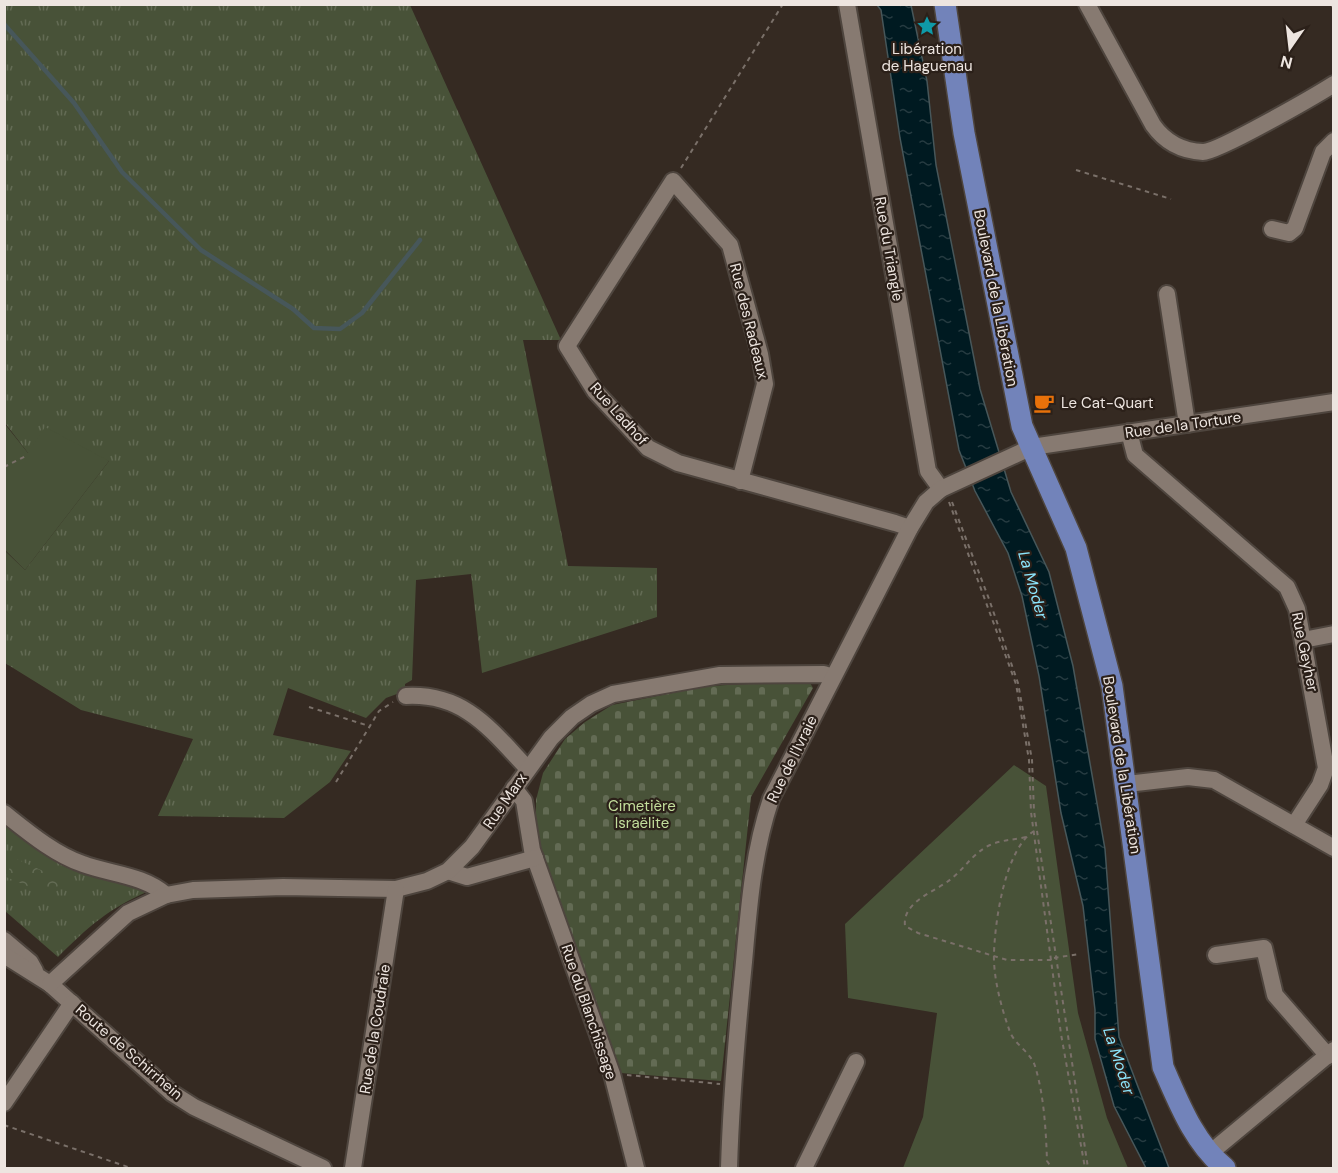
<svg xmlns="http://www.w3.org/2000/svg" width="1338" height="1173" font-family="'DM Sans',sans-serif">
  <style>
    .grass { fill: url(#grass-tufts) }
    .forest { fill: url(#forest-crowns) }
    .cemetery { fill: url(#cemetery-stones) }
    .green { fill: #485238 }
    .water { fill: url(#water-ripples); stroke: #47575a; stroke-width: 1.5 }
    .lines { fill: none; stroke-linecap: round; stroke-linejoin: round }
    .stream { stroke: #47575a; stroke-width: 4.5 }
    .minor-casing { stroke: #4e453e; stroke-width: 20 }
    .major-casing { stroke: #4e453e; stroke-width: 24 }
    .path { stroke: #7a7069; stroke-width: 2; stroke-dasharray: 4.5 4.5; stroke-linecap: butt }
    .minor { stroke: #877a71; stroke-width: 16 }
    .major { stroke: #7283ba; stroke-width: 21 }
    .labels { text-anchor: middle; dominant-baseline: central; stroke-width: 4.5; stroke-linejoin: round; paint-order: stroke }
    .poi-label { font-size: 15px; fill: #ede5e0; stroke: #2b2019 }
    .street-label { font-size: 15px; fill: #ede5e0; stroke: #2b2019 }
    .park-label { font-size: 15px; fill: #c3de9c; stroke: #2b2019 }
    .water-label { font-size: 16px; font-style: italic; fill: #8ce5fc; stroke: #2b2019 }
  </style>
  <defs>
    <pattern id="grass-tufts" width="24" height="20" patternUnits="userSpaceOnUse" patternTransform="scale(1.5)"><rect width="24" height="20" fill="#485238"/><path d="M3 7l-1-3M5 7V3M7 7l1-3M15 17l-1-3M17 17v-4M19 17l1-3" fill="none" stroke="#636b54"/></pattern>
    <pattern id="forest-crowns" width="20" height="18" patternUnits="userSpaceOnUse" patternTransform="scale(1.5)"><rect width="20" height="18" fill="#485238"/><path d="M2 6a3 3 0 1 1 6 0M12 15a3 3 0 1 1 6 0" fill="none" stroke="#636b54"/></pattern>
    <pattern id="cemetery-stones" width="16" height="16" patternUnits="userSpaceOnUse" patternTransform="scale(1.5)"><rect width="16" height="16" fill="#485238"/><path d="M2 7V4a2 2 0 0 1 4 0v3zM10 15v-3a2 2 0 0 1 4 0v3z" fill="#636b54"/></pattern>
    <pattern id="water-ripples" width="26" height="14" patternUnits="userSpaceOnUse" patternTransform="scale(1.5)"><rect width="26" height="14" fill="#001a21"/><path d="M2 4q2-2 4 0t4 0M15 11q2-2 4 0t4 0" fill="none" stroke="#263b41"/></pattern>
  </defs>
  <rect width="100%" height="100%" fill="#352a22"/>
  <g class="grass">
    <path d="M5 5H410L561 340H523L568 566 657 568V617L482 673 471 574 416 580 412 680 405 684V691L386 698 366 718 288 688 273 735 351 751 330 782 284 818 158 816 193 739 81 710 5 663 4 550 25 570 109 461 28 453 5 423Z"/>
    <path d="M4 817 149 891C108 909 89 926 58 957L5 911Z"/>
  </g>
  <path class="forest" d="M14 858 61 879 53 897 6 877Z"/>
  <path class="cemetery" d="M809 681 813 688 751 797 721 1081 621 1073 536 834V800L543 773 565 739 585 722 612 705 707 686Z"/>
  <g class="green">
    <path d="M4 423 28 453 45 427 109 461 25 570 5 550Z"/>
    <path d="M1014 765 1046 786 1078 1013 1107 1118 1128 1168H903L923 1117 937 1013 848 998 845 924Z"/>
  </g>
  <path class="water" d="M877 5H911L927 81 936 165 980 389 1011 492 1049 572 1073 666 1105 849 1119 1037 1169 1168H1146L1114 1106 1095 1039V1010L1083 906 1061 813 1039 676 1022 596 1008 553 975 491 959 450 900 138 881 10Z"/>
  <g class="lines">
    <path class="stream" d="M4 24 74 103 122 172 201 250 293 309 314 328 340 329 362 313 420 240"/>
    <g class="minor-casing">
      <g id="minor">
        <path d="M847 4 928 471 941 489"/>
        <path d="M1087 4 1153 125C1165 142 1181 151 1203 152 1218 152 1315 96 1334 84"/>
        <path d="M1272 229 1289 233 1295 228 1323 152 1334 141"/>
        <path d="M1167 294 1187 424"/>
        <path d="M1129 432 1135 455 1287 587 1297 609 1326 768 1320 785 1294 825"/>
        <path d="M740 481 765 384 760 354 730 245 673 181 567 346 595 391 648 448 678 463 895 523 910 528"/>
        <path d="M1303 640 1334 634"/>
        <path d="M406 696C465 693 491 730 528 769"/>
        <path d="M1127 784 1188 777 1214 780 1334 848"/>
        <path d="M514 788 524 801 532 850 612 1074 636 1168"/>
        <path d="M4 813C28 832 54 854 83 864 110 874 144 875 166 895"/>
        <path d="M448 871 467 877 535 858"/>
        <path d="M4 940 30 962 35 971"/>
        <path d="M4 955 50 984 172 1093 194 1107 323 1168"/>
        <path d="M1216 955 1264 948 1275 995 1328 1056"/>
        <path d="M50 984 128 913 166 895 193 890 283 887 396 889 427 881 448 871 472 847 551 738 572 717 591 704 613 694 720 675 824 674 833 677"/>
        <path d="M4 1103 72 1003"/>
        <path d="M1210 1153 1334 1050"/>
        <path d="M353 1168 396 889"/>
        <path d="M729 1168C731 1099 737 1031 744 962 749 906 753 852 771 799L910 528 926 502 941 489 1032 447 1334 402"/>
        <path d="M804 1168 856 1062"/>
      </g>
    </g>
    <g class="major-casing">
      <path id="major" d="M945 4 964 133 1022 426 1076 548 1112 686 1163 1067C1179 1103 1194 1143 1225 1168"/>
    </g>
    <g class="path">
      <path d="M1331 4 1334 9"/>
      <path d="M681 168 783 4"/>
      <path d="M1076 170 1171 199"/>
      <path d="M4 467 28 455"/>
      <path d="M949 502 1016 684 1029 760 1031 812 1061 1034 1085 1168"/>
      <path d="M952 502 989 599 1018 683 1032 760 1034 811 1088 1168"/>
      <path d="M309 707 369 726"/>
      <path d="M336 782 379 711 393 702"/>
      <path d="M1034 831C1005 849 995 921 994 953 993 976 1001 1007 1009 1029 1013 1044 1030 1051 1035 1066 1044 1095 1046 1131 1047 1161L1052 1168"/>
      <path d="M1026 837C1013 840 1001 840 990 845 973 853 965 868 951 879 937 891 902 901 905 926L918 933 1007 960H1052"/>
      <path d="M1054 958 1079 954"/>
      <path d="M627 1075 720 1084"/>
      <path d="M4 1125 131 1168"/>
    </g>
    <use href="#minor" class="minor"/>
    <use href="#major" class="major"/>
  </g>
  <defs>
    <g id="sight-bare" transform="scale(1.62)"><path d="M0-6L1.8-2.2L6-1.7L2.9 1.2L3.7 5.4L0 3.3L-3.7 5.4L-2.9 1.2L-6-1.7L-1.8-2.2Z" fill="#0f9aa8" stroke="#2b2019" stroke-width="2.5" paint-order="stroke"/></g>
    <g id="cafe-bare" transform="scale(1.62)"><path d="M-5.5-4.5H6V0H3Q3 3.5 0 3.5H-2.5Q-5.5 3.5-5.5 0ZM3-3.2v2h1.7v-2ZM-6 4.5H4V6H-6Z" fill="#e8710a" stroke="#2b2019" stroke-width="2.5" paint-order="stroke"/></g>
  </defs>
  <g fill-rule="evenodd">
    <use href="#sight-bare" x="927" y="26"/>
    <use href="#cafe-bare" x="1044" y="403"/>
  </g>
  <g class="labels">
    <g class="poi-label">
      <text x="927" y="49">Libération<tspan x="927" dy="17">de Haguenau</tspan></text>
      <text x="1061" y="403" text-anchor="start">Le Cat-Quart</text>
    </g>
    <g class="street-label">
      <text transform="translate(889 249) rotate(80)">Rue du Triangle</text>
      <text transform="translate(996 298) rotate(79)">Boulevard de la Libération</text>
      <text transform="translate(749 321) rotate(76)">Rue des Radeaux</text>
      <text transform="translate(619 414) rotate(48)">Rue Ladhof</text>
      <text transform="translate(1183 425) rotate(-8)">Rue de la Torture</text>
      <text transform="translate(1305 652) rotate(78)">Rue Geyher</text>
      <text transform="translate(792 759) rotate(-64)">Rue de l'Ivraie</text>
      <text transform="translate(1122 765) rotate(81)">Boulevard de la Libération</text>
      <text transform="translate(505 801) rotate(-55)">Rue Marx</text>
      <text transform="translate(589 1012) rotate(71)">Rue du Blanchissage</text>
      <text transform="translate(375 1029) rotate(-81)">Rue de la Coudraie</text>
      <text transform="translate(129 1052) rotate(41)">Route de Schirrhein</text>
    </g>
    <g class="park-label">
      <text x="642" y="806">Cimetière<tspan x="642" dy="17">Israëlite</tspan></text>
    </g>
    <g class="water-label">
      <text transform="translate(1033 585) rotate(74)">La Moder</text>
      <text transform="translate(1119 1061) rotate(72)">La Moder</text>
    </g>
  </g>
  <rect width="1338" height="1173" fill="none" stroke="#ede5e0" stroke-width="12"/>
  <g transform="translate(1290 48) rotate(194)" stroke="#2b2019" stroke-width="4.5" paint-order="stroke">
  <path d="M0-4.5L10 22L0 15L-10 22Z" fill="#ede5e0"/>
  <text y="-9" font-size="16" font-weight="bold" text-anchor="middle" fill="#ede5e0">N</text>
  </g>
</svg>
